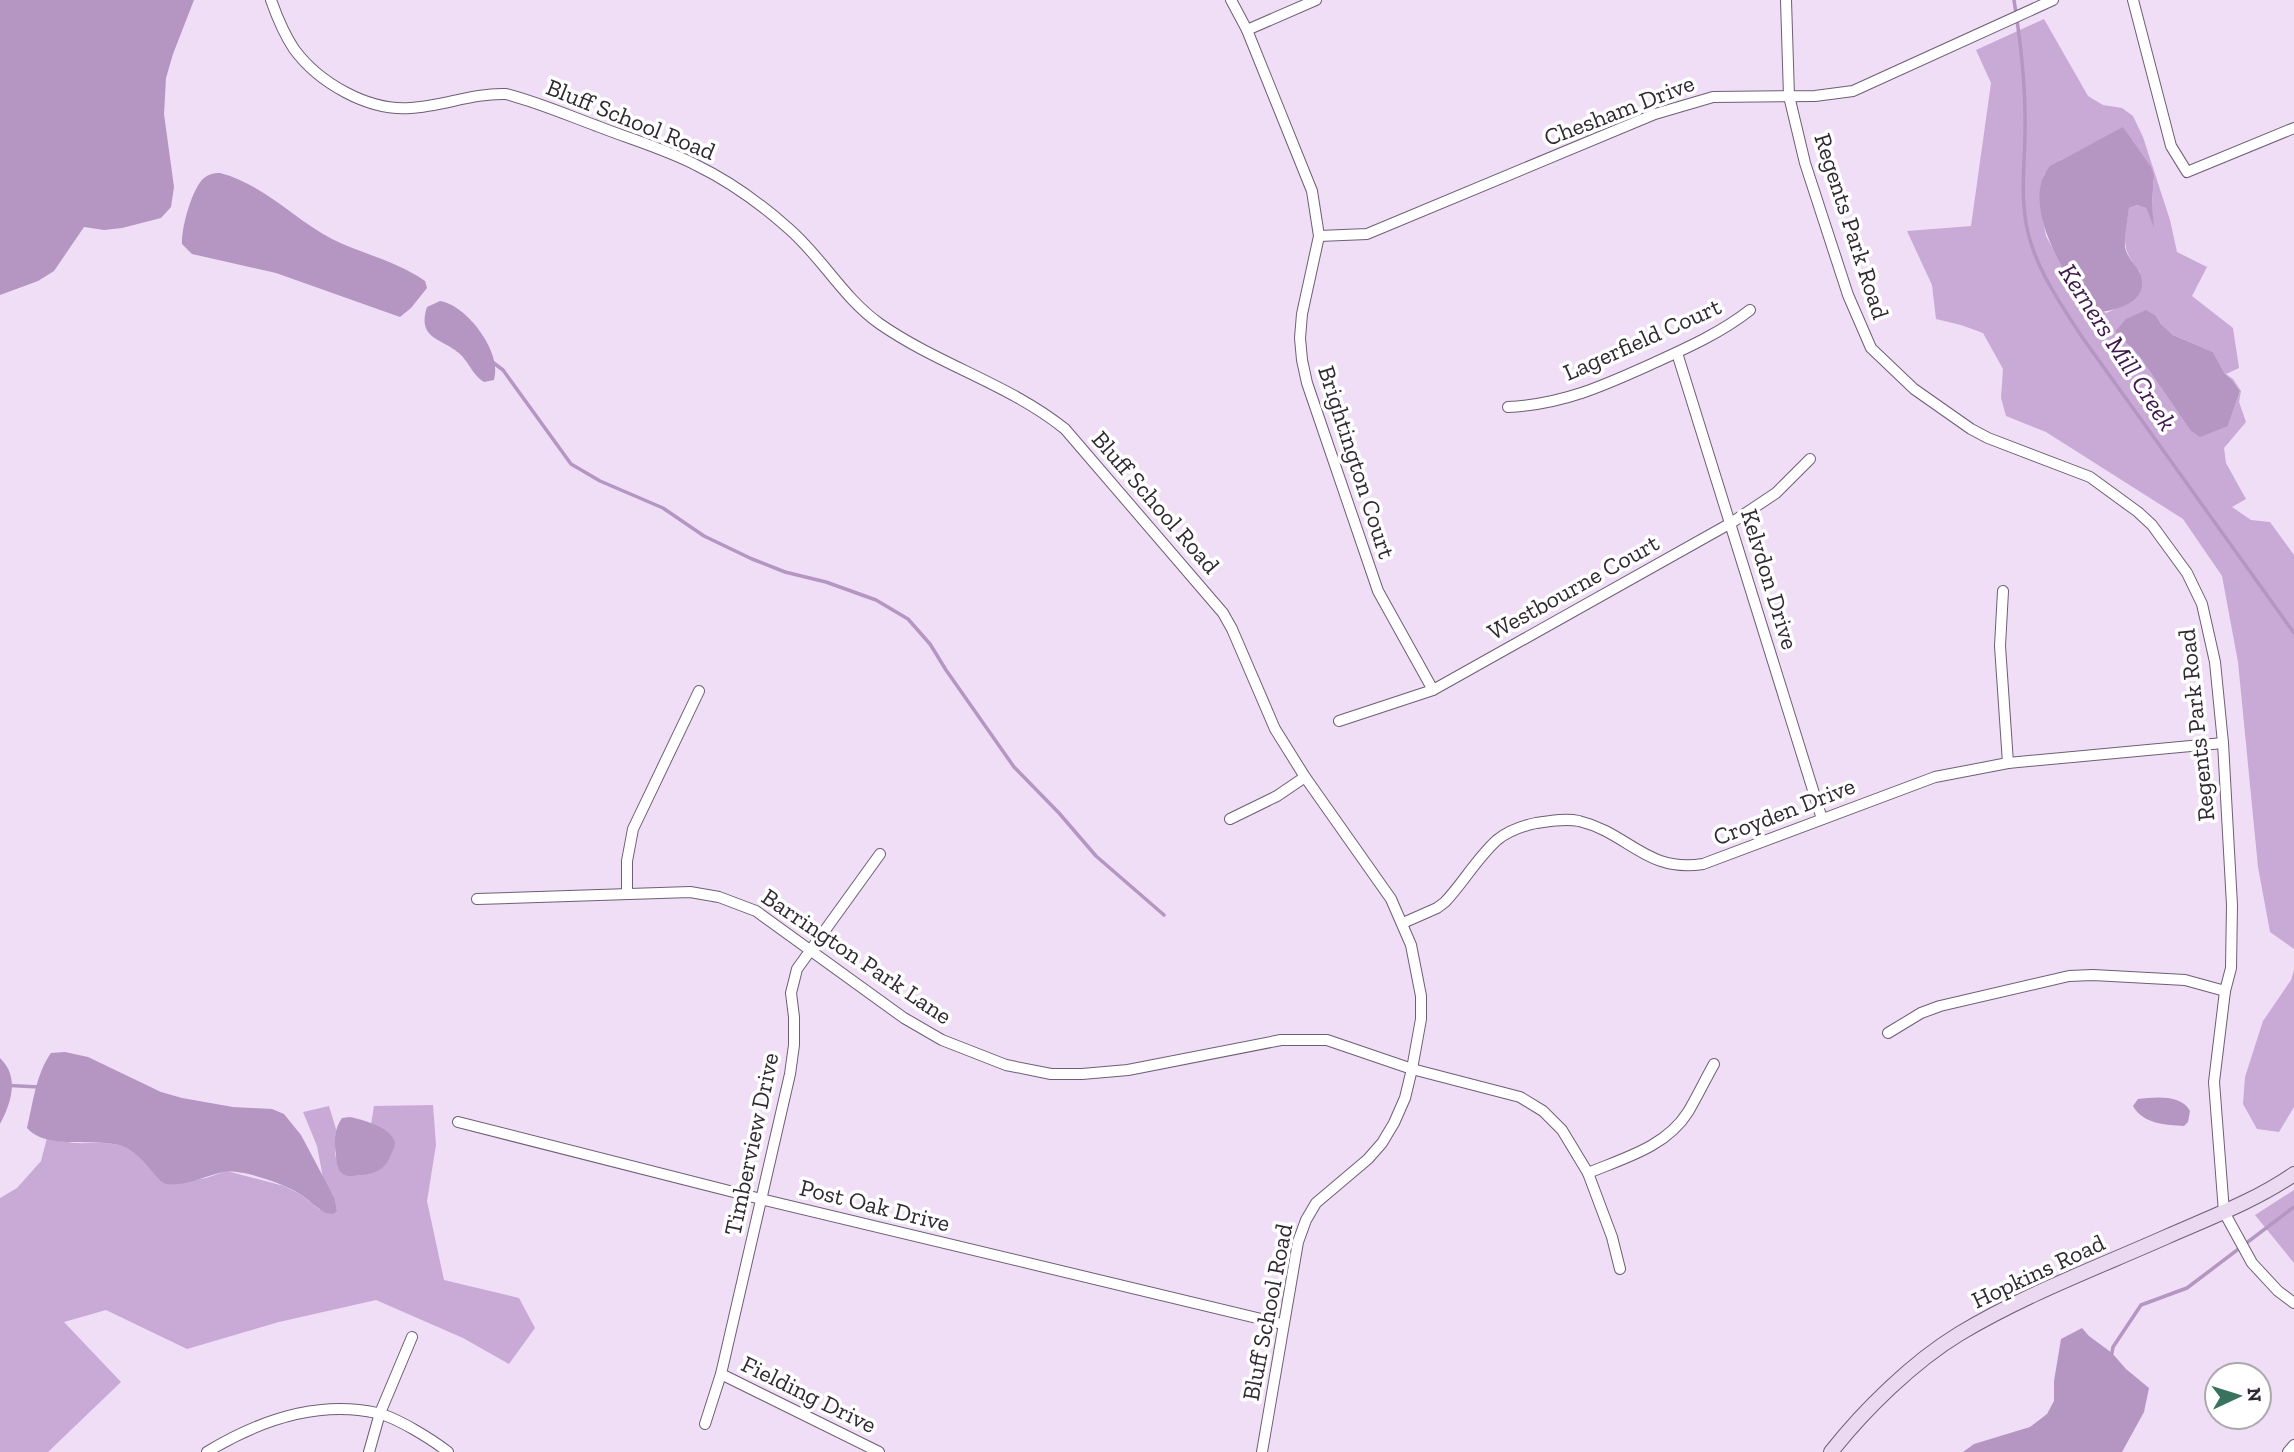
<svg xmlns="http://www.w3.org/2000/svg" width="2294" height="1452" font-family="'Zilla Slab',serif">
  <style>
    .forest { fill: #c9aad6; fill-rule: evenodd }
    .water { fill: #b596c2 }
    .lines { fill: none; stroke-linecap: round; stroke-linejoin: round }
    .stream { stroke: #b596c2; stroke-width: 3.5 }
    .street-casing { stroke: #6e5f74; stroke-width: 12 }
    .secondary-casing { stroke: #6e5f74; stroke-width: 16 }
    .street { stroke: #fff; stroke-width: 10 }
    .secondary { stroke: #ead9f0; stroke-width: 14 }
    .labels { text-anchor: middle; dominant-baseline: central; stroke-width: 7; stroke-linejoin: round; paint-order: stroke }
    .street-label { font-size: 24px; fill: #302932; stroke: #fff }
    .water-label { font-size: 26px; font-style: italic; fill: #3f174d; stroke: #fff }
  </style>
  <rect width="100%" height="100%" fill="#efdef6"/>
  <g class="forest">
    <path d="M2044 19 2088 96 2103 105 2122 108 2133 116 2143 137 2170 220 2177 252 2207 267 2192 296 2233 328 2239 368 2226 374 2233 379 2241 391 2239 402 2246 422 2224 448 2226 463 2246 499 2232 507 2251 520 2270 522 2294 555V949L2270 932 2258 867 2238 662 2222 576 2183 519 2046 432 2006 416 2001 398 2003 369 1983 333 1961 325 1936 319 1932 285 1907 231 1971 226 1991 83 1976 50ZM2123 128 2154 176 2152 204 2153 225 2146 208 2137 205 2129 208C2125 238 2119 247 2140 272L2129 303 2106 313 2074 292 2069 278 2046 236 2040 204 2041 188 2044 174 2061 160ZM2156 316 2161 324 2173 335 2213 352 2225 374 2232 380 2240 391 2228 426 2190 430 2140 357 2115 332Z"/>
    <path d="M2294 970V1107L2279 1132 2257 1129 2243 1104 2245 1077 2263 1021 2291 980Z"/>
    <path d="M433 1105 436 1145 427 1201 444 1280 519 1298 535 1328 509 1364 463 1338 376 1300 279 1322 187 1349 106 1310 64 1322 121 1382 48 1452H0V1198L17 1188 41 1161 47 1138C55 1140 65 1142 74 1143 96 1144 118 1139 137 1153 149 1163 154 1176 167 1184L206 1178 227 1171 284 1186 300 1194 320 1210 337 1211 335 1199 323 1178 317 1146 303 1112 329 1106 336 1129 335 1153 338 1168 390 1158 395 1145 385 1131 371 1124 374 1106Z"/>
    <path d="M2294 1190V1263L2255 1215Z"/>
  </g>
  <g class="water">
    <path d="M0 0H194L173 54 166 78 164 114 174 187 171 207 161 218 122 228 104 230 84 227 54 271 38 281 0 295Z"/>
    <path d="M2123 127 2151 167 2154 176 2152 203 2154 228 2146 208 2137 205 2129 208C2128 218 2124 238 2125 247 2128 261 2138 265 2141 276 2149 304 2111 313 2091 312 2076 298 2076 290 2067 275 2050 247 2025 195 2050 166Z"/>
    <path d="M220 173C263 184 294 219 332 239 362 254 397 261 425 281L427 288 411 308 400 317 276 273 192 254 182 244C181 229 192 188 204 178 209 174 214 173 220 173Z"/>
    <path d="M440 301C467 305 503 353 494 380L484 382C474 376 470 365 462 356 445 338 416 341 427 307Z"/>
    <path d="M2146 310 2156 316 2161 324 2173 335 2213 352 2225 374 2232 380 2240 391 2228 426 2200 437 2190 430 2140 357 2115 332 2126 319Z"/>
    <path d="M65 1052 88 1057 161 1092 182 1098 233 1107 272 1109 284 1114 301 1135 335 1199 337 1211 333 1214 326 1213C316 1208 309 1200 300 1194 285 1184 242 1169 224 1172 208 1175 183 1187 167 1184 156 1183 143 1151 119 1145 92 1138 46 1150 27 1128 33 1103 36 1074 51 1053Z"/>
    <path d="M0 1058C20 1077 11 1103 0 1124Z"/>
    <path d="M2138 1099C2155 1097 2181 1094 2190 1111L2188 1122 2184 1126C2166 1125 2143 1124 2133 1106Z"/>
    <path d="M350 1117C363 1120 386 1126 393 1138 397 1144 394 1148 392 1153 386 1169 375 1175 358 1175 353 1176 347 1177 343 1174 337 1170 336 1161 336 1155 334 1142 334 1129 342 1118Z"/>
    <path d="M2082 1328 2089 1336 2112 1353 2126 1369 2149 1388 2144 1412 2122 1452H1963L1974 1444 2030 1427 2047 1414 2054 1401V1381L2061 1339Z"/>
  </g>
  <g class="lines">
    <g class="stream">
      <path d="M2014 0C2020 38 2025 78 2025 117 2026 152 2020 188 2026 223 2033 265 2060 303 2082 337L2294 633"/>
      <path d="M491 361 503 370 571 464 600 481 663 508 704 536 752 559 785 572 826 582 876 600 908 619 930 644 946 670 1014 767 1059 813 1096 856 1164 915"/>
      <path d="M0 1085 39 1087"/>
      <path d="M2112 1353 2113 1347 2141 1305 2187 1288 2294 1207"/>
    </g>
    <g class="street-casing">
      <g id="street">
        <path d="M271 0C277 17 284 34 294 49 319 83 368 111 410 108 443 106 473 93 506 94 537 102 567 115 597 126 630 139 665 149 696 165 729 181 761 204 788 228 822 257 843 298 880 324 939 365 1009 384 1065 429L1223 613 1232 629 1275 729 1305 777 1391 899 1411 945 1421 996V1019L1412 1069 1405 1098 1394 1123 1382 1143 1368 1159 1316 1203 1306 1220 1298 1242 1262 1452"/>
        <path d="M1231 0 1247 30 1312 191 1319 236 1302 314 1300 338 1302 360 1307 383 1378 591 1433 690"/>
        <path d="M1786 0 1789 96 1805 163 1848 295 1871 348 1914 389 1971 429 1988 438 2090 477 2138 512 2152 525 2187 573 2202 604 2215 662 2223 743 2232 905 2231 968 2225 991 2214 1082 2224 1212 2252 1263 2278 1291 2294 1303"/>
        <path d="M2133 0 2171 146 2187 172 2294 128"/>
        <path d="M1247 30 1316 0"/>
        <path d="M1319 236 1367 234 1655 114 1713 97 1815 96 1853 91 2053 0"/>
        <path d="M1677 353 1822 819"/>
        <path d="M1508 407C1565 404 1605 385 1656 362 1689 347 1722 332 1750 310"/>
        <path d="M2003 591 2000 646 2008 763"/>
        <path d="M1339 721 1433 690 1731 523 1776 493 1810 459"/>
        <path d="M1230 819 1277 796 1305 777"/>
        <path d="M627 893V861L633 829 699 691"/>
        <path d="M477 899 690 892 719 897 756 911 904 1018 942 1040 1006 1065 1051 1074H1082L1128 1070 1281 1040H1327L1412 1069 1520 1097 1543 1111 1562 1130 1588 1173 1612 1237 1620 1269"/>
        <path d="M1403 923 1437 908 1445 902C1463 883 1477 858 1497 840 1508 831 1522 826 1536 823 1550 821 1565 818 1579 821 1629 833 1646 873 1703 864L1935 777 2008 763 2223 743"/>
        <path d="M1888 1033 1921 1013 1940 1006 2069 976 2093 975 2185 980 2225 991"/>
        <path d="M458 1122 761 1199 1282 1324"/>
        <path d="M1588 1173C1624 1158 1666 1147 1688 1112 1697 1097 1705 1080 1714 1064"/>
        <path d="M721 1374 879 1452"/>
        <path d="M705 1424 721 1374 790 1074 794 1045V1017L791 993 797 969 880 854"/>
        <path d="M207 1452C258 1421 317 1400 377 1413 396 1417 433 1440 448 1452"/>
        <path d="M369 1452 380 1413 412 1337"/>
        <path d="M2288 1452 2294 1445"/>
      </g>
    </g>
    <g class="secondary-casing">
      <path id="secondary" d="M1831 1452C1864 1410 1913 1362 1959 1334 2024 1295 2096 1268 2166 1237 2209 1218 2255 1201 2294 1174"/>
    </g>
    <use href="#street" class="street"/>
    <use href="#secondary" class="secondary"/>
  </g>
  <g class="labels">
    <g class="street-label">
      <text transform="translate(1619 110) rotate(-21)">Chesham Drive</text>
      <text transform="translate(631 119) rotate(22)">Bluff School Road</text>
      <text transform="translate(1852 226) rotate(72)">Regents Park Road</text>
      <text transform="translate(1642 339) rotate(-24)">Lagerfield Court</text>
      <text transform="translate(1357 462) rotate(72)">Brightington Court</text>
      <text transform="translate(1156 502) rotate(49)">Bluff School Road</text>
      <text transform="translate(1770 579) rotate(73)">Kelvdon Drive</text>
      <text transform="translate(1573 587) rotate(-29)">Westbourne Court</text>
      <text transform="translate(2196 725) rotate(-96)">Regents Park Road</text>
      <text transform="translate(1784 811) rotate(-21)">Croyden Drive</text>
      <text transform="translate(857 956) rotate(34)">Barrington Park Lane</text>
      <text transform="translate(751 1144) rotate(-78)">Timberview Drive</text>
      <text transform="translate(875 1205) rotate(14)">Post Oak Drive</text>
      <text transform="translate(2038 1271) rotate(-25)">Hopkins Road</text>
      <text transform="translate(1267 1312) rotate(-79)">Bluff School Road</text>
      <text transform="translate(809 1394) rotate(26)">Fielding Drive</text>
    </g>
    <g class="water-label">
      <text transform="translate(2118 347) rotate(57)">Kerners Mill Creek</text>
    </g>
  </g>
  <g transform="translate(2238 1396) rotate(86)"><circle r="33" fill="#ffffff" stroke="#aca9ad" stroke-width="2"/>
  <path d="M0-5L12 26L0 18L-12 26Z" fill="#39735d"/>
  <text y="-10" font-size="19" font-weight="bold" text-anchor="middle" fill="#302932">N</text>
  </g>
</svg>
